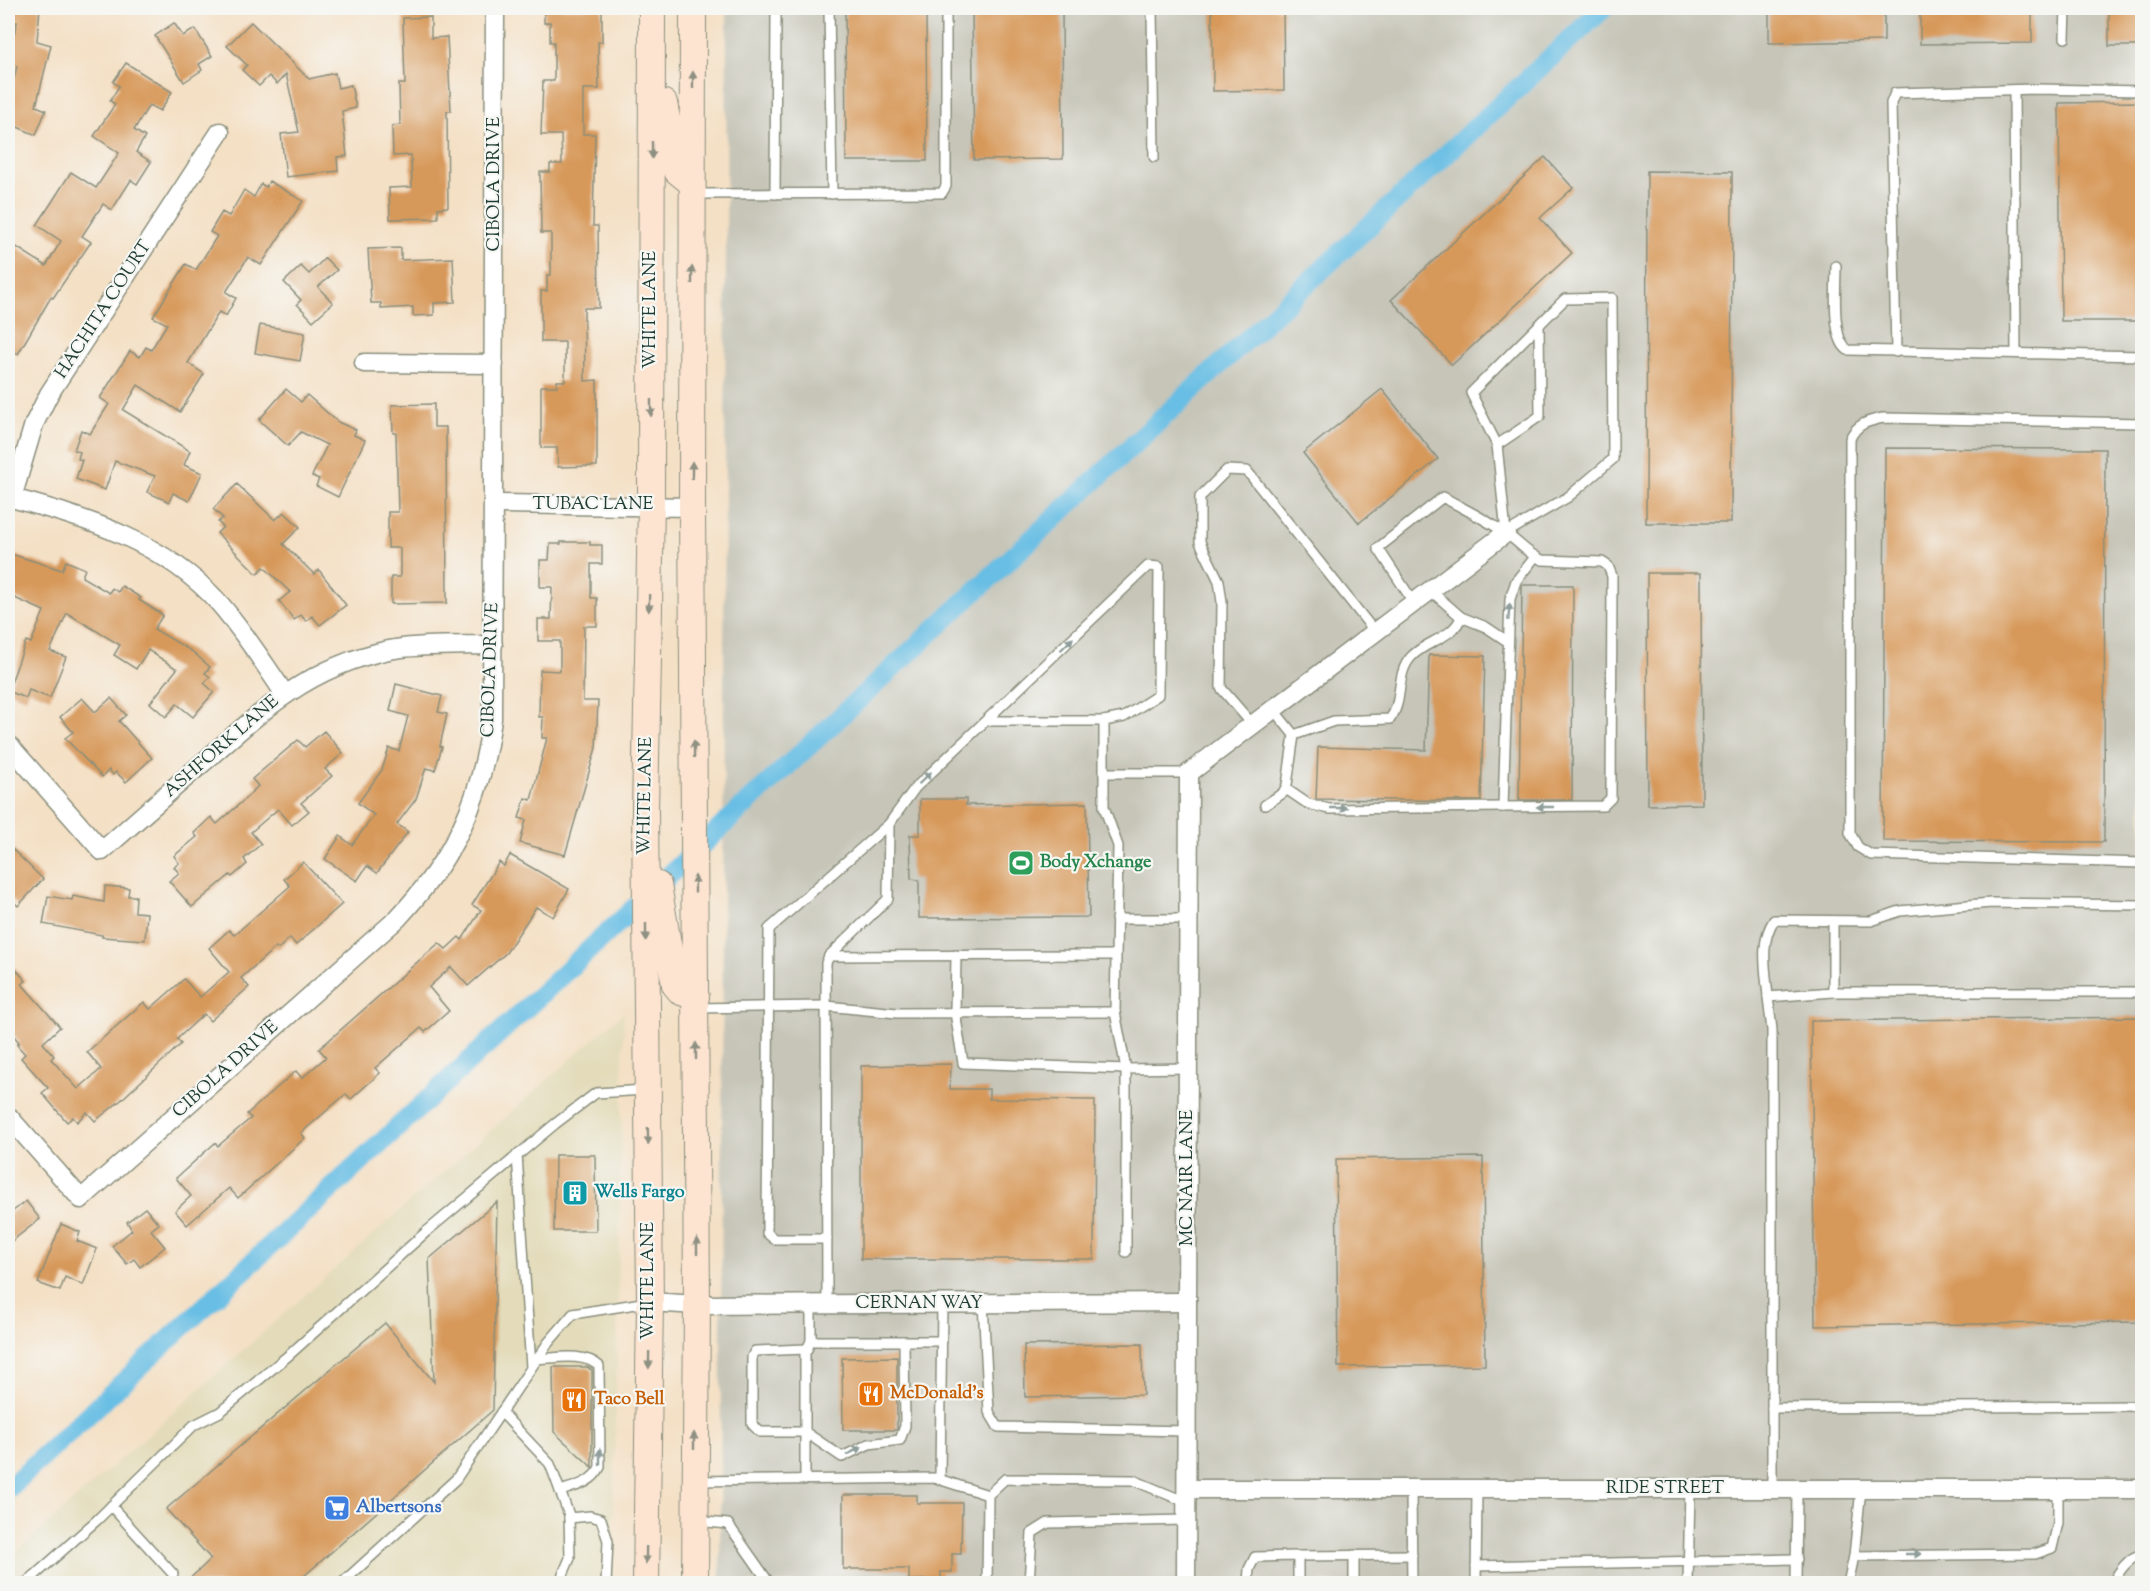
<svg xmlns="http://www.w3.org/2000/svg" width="2150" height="1591" font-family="'Sorts Mill Goudy',serif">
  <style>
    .built { fill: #e3dbba }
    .industrial { fill: #c6c5b8 }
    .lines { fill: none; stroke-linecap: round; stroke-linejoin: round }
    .canal { stroke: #67bee4; stroke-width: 20 }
    .building { fill: #d7995a }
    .lane-casing { stroke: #8a8e7c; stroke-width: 12 }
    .street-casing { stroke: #8a8e7c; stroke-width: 21 }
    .secondary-casing { stroke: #8a8e7c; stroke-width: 28 }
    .lane { stroke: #fff; stroke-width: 9 }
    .street { stroke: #fff; stroke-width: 18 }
    .secondary { stroke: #fde4d1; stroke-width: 26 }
    .oneway { fill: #8e9082 }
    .oneway2 { fill: #8f9e9a }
    .labels { text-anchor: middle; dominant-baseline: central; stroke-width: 4.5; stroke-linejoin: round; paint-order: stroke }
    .street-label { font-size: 18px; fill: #1f3d34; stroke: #f6f6f2 }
    .leisure-label { font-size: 18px; font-weight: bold; fill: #27864d; stroke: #f6f6f2; text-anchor: start }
    .culture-label { font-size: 18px; font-weight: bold; fill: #0d838f; stroke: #f6f6f2; text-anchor: start }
    .food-label { font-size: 18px; font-weight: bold; fill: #c56008; stroke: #f6f6f2; text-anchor: start }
    .shop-label { font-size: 18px; font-weight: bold; fill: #366cbe; stroke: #f6f6f2; text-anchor: start }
  </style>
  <rect width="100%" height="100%" fill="#f6f6f2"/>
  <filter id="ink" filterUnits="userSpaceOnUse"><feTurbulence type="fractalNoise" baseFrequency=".0167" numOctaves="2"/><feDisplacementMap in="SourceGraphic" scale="12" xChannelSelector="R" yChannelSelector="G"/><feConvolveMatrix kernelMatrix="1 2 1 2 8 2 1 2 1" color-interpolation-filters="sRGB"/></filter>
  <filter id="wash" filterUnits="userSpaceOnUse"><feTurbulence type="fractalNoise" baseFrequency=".008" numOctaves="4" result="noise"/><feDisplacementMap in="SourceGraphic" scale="24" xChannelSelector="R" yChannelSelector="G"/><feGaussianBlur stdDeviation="1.35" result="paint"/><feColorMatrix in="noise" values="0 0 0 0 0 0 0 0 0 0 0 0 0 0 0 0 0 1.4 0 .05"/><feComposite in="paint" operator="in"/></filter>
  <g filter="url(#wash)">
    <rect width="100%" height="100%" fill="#f4e0c5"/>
    <path class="built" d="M624 1012 612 1583 8 1584V1559Z"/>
    <path class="industrial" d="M727 8H2142V1583H720Z"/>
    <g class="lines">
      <path class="canal" d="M8 1489 1604 8"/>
    </g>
    <g id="blocks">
      <g class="building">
        <path d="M15 8H40L37 41 51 45 36 106 46 110 36 135 8 123V104L17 66 11 64 12 60 8 59 17 22H14Z"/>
        <path d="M544 8H602V42H598L599 89H583V134H595L593 226H598L599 308H584L585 381 597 380V466L558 467 557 448H541V386H557V381H565V342H541V291H547V275H551V233H541L540 172H550V164H562L561 135H541L543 81H554V42H550V22L544 23Z"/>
        <path d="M845 8H926L927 161H846Z"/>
        <path d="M972 8H1062L1063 159 974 160Z"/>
        <path d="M1212 8H1283L1284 90 1213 91Z"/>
        <path d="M1769 8H1884V41L1769 43Z"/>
        <path d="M1920 8H2032V43L1920 44Z"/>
        <rect x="2109" y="8" width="33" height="38"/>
        <path d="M431 17V38L447 37 451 111H447L448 207 438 208V218L390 219 389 188 412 187 411 155 393 156 392 126 400 125 399 84H405L403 18Z"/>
        <path d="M251 22 309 79 335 73 338 88 351 85 356 108 342 111 347 156 337 157 338 171 286 177 281 134 299 132 286 74 277 84 269 76 259 86 242 70 247 65 227 46Z"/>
        <path d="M174 23 183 36 195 29 212 56 199 64 202 70 184 82 155 36Z"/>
        <path d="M126 63 172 92 160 111 149 105 134 130 145 137 136 152 151 162 137 184 131 180 112 210 103 204 82 236 91 242 53 298 51 297 18 354 8 348V258L15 246 46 266 61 241 37 225 52 202 71 172 96 188 119 153 94 136 115 104 110 101 119 86 113 82Z"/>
        <path d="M2142 102V321H2061L2059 103Z"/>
        <path d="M1545 157 1573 188 1540 218 1572 253 1452 365 1391 300Z"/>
        <path d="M1647 171 1732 172 1731 523H1646Z"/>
        <path d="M269 181 303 201 261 265 248 257 226 292 236 298 226 316 219 312 188 363 204 374 180 412 138 385 123 410 190 451 184 465 202 473 189 501 173 493 169 502 147 492 155 476 115 461 105 490 76 479 82 460 78 459 80 452 74 450 81 430 90 434 109 404 100 398 130 351 140 357 146 347 151 350 167 324 153 317 186 264 196 270 217 236 210 232 222 212 229 216 244 190 254 197 261 184 266 187Z"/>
        <path d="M401 248V260L453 258 455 302 434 303V315L413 316V307L381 309V303H371L368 249Z"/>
        <path d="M325 258 337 270 318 287 333 303 313 321 297 304 301 300 284 282 301 266 309 274Z"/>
        <path d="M260 325 305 333 300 361 255 353Z"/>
        <path d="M286 389 301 402 307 395 338 422 356 430 354 435 365 440 338 497 316 486 319 479 312 476 327 445 301 432 288 446 259 420Z"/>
        <path d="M1382 389 1438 459 1359 523 1303 453Z"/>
        <path d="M434 404V427H446L447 603 391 604V577H400V548H388V512H398L396 433H393L392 405Z"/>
        <path d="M1885 448 2105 449 2104 842 1883 841Z"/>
        <path d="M237 484 275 520 284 512 300 527 283 544 314 574 319 570 346 605 320 625 312 616 306 621 301 615 294 620 279 601 290 592 264 567 257 574 217 533 223 527 218 522 223 518 213 509Z"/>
        <path d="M561 542H590V545H602V564H591V598H597V626H584L583 701H598L596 748 565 855 520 843 526 820 519 818 525 798 531 800 547 738H542L543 717H539L540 670 560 671V641H538V619H551L552 587H540V560H549L550 544H561Z"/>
        <path d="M8 553 62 570 66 561 85 569 82 577 109 593 112 588 118 592 122 586 141 598 139 600 163 615 154 629 193 652 210 667 205 673 210 677 204 683 214 692 193 717 177 704 166 717 150 703 177 669 148 650 136 669 114 655 120 645 67 613 50 651 66 657 50 698 29 690 26 698 8 691 26 641 31 643 44 611 8 595Z"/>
        <path d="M1647 573H1701L1702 804 1648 805Z"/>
        <path d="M1522 585H1573L1572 800H1519Z"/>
        <path d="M1429 655 1485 656 1481 801 1316 799 1318 747 1426 750Z"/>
        <path d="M396 684 442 696 438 712 447 714 440 746 442 747 435 770 426 768 416 799 397 824 408 832 377 873 367 866 357 881 325 859 340 836 352 845 374 815 358 803 382 770 389 748 399 751 408 716 390 711Z"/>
        <path d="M82 698 95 712 111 698 126 715 119 721 152 758 126 782 116 772 113 775 109 770 102 777 65 738 73 732 60 717Z"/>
        <path d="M324 731 343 753 325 769 332 776 301 803 309 811 292 825 278 809 251 832 261 844 244 859 247 864 232 877 230 875 192 907 169 881 179 873 174 867 179 863 174 856 197 837 194 833 211 817 217 824 244 800 258 786 252 779 298 740 305 747Z"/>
        <path d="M920 799H966V805L1087 803 1089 917 919 918V880L911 879 910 835H920Z"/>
        <path d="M8 845 43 879 18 906 8 896Z"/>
        <path d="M510 855 569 889 553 917 536 907 506 953 468 986 451 967 429 987 449 1011 425 1032 421 1028 375 1068 380 1073 351 1099 346 1094 301 1133 305 1138 238 1198 229 1188 187 1225 175 1211 191 1196 176 1178 215 1143 218 1146 251 1118 247 1114 296 1071 302 1078 326 1057 319 1049 439 943 446 949 459 937 462 940 481 910 472 905 499 862 504 866Z"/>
        <path d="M303 862 342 904 296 945 290 938 278 949 276 947 241 978 249 987 210 1021 204 1014 177 1039 181 1044 120 1101 95 1121 87 1112 77 1122 73 1117 67 1122 42 1093 48 1088 21 1058 25 1054 17 1045 19 1042 8 1029V960L26 981 22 984 60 1027 43 1043 54 1056 51 1059 78 1089 101 1069 87 1052 144 1002 150 1009 184 979 200 997 229 972 209 948 229 930 234 935 290 886 284 879Z"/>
        <path d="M105 886 129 888 128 896H136L135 912 147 913 145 940 102 937V935L43 924 48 896 72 900 73 896 104 902Z"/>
        <path d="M2142 1017V1322L1815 1326 1811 1021Z"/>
        <path d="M951 1064 950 1089H989V1099L1095 1100 1094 1259H861V1066Z"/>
        <path d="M555 1155H595L596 1231H554Z"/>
        <path d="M1483 1157 1485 1365 1338 1367 1336 1159Z"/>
        <path d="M26 1201 40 1219 8 1244V1215Z"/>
        <path d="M497 1202 493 1410 295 1584H184L211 1559 166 1509 385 1323 434 1382 429 1259Z"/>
        <path d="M145 1208 159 1224 151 1230 165 1247 140 1267 134 1259 127 1264 112 1246 132 1230 127 1222Z"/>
        <path d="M61 1224 80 1232 77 1241 97 1249 83 1285 65 1277 60 1291 38 1283Z"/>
        <path d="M1142 1344 1143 1395 1025 1397 1024 1345Z"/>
        <path d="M897 1357V1430H843L842 1358Z"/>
        <path d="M553 1367H587L592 1370V1467L554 1432Z"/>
        <path d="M843 1495H917V1503H962L961 1554H952V1572H941V1579L909 1580V1569H843Z"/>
      </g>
    </g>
  </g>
  <g filter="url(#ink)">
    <use href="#blocks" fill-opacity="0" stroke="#8a8e7c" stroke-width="1.5"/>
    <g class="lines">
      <g class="lane-casing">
        <g id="lane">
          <path d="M829 8 832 194"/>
          <path d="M1152 8 1154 157"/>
          <path d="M2065 38 2066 8"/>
          <path d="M2014 90 2016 353"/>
          <path d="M695 194 942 193 946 186V8"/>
          <path d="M775 194 776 8"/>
          <path d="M1836 266C1836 286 1831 340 1848 350L2142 356"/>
          <path d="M1612 298 1613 459 1568 497 1506 533 1497 445 1471 393 1565 299Z"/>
          <path d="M1896 352 1891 103 1895 93 2036 89 2142 91"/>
          <path d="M2142 423 1883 418C1868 421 1856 424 1850 439V833L1858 847 1871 855 2142 863"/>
          <path d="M1497 445 1540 416 1539 325"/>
          <path d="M1414 603 1378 548 1443 497C1464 509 1485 519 1504 532 1518 541 1526 553 1542 560L1602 562 1608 566 1612 576 1611 798 1603 806 1503 807 1510 599 1516 581 1535 557"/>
          <path d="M1461 617 1486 627 1507 641"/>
          <path d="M1273 709 1294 735 1334 721 1390 719C1404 701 1395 675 1411 657 1425 641 1454 638 1461 617L1430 590"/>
          <path d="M986 721H1104"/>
          <path d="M1253 725 1221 688 1222 602 1219 581 1200 542V497L1227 470 1247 471 1375 632"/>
          <path d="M1104 773H1189"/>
          <path d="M1286 789 1308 804 1329 809 1503 807"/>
          <path d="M1265 805 1283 793 1287 785 1294 735"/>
          <path d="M1116 919H1188"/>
          <path d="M956 955 955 1012 963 1063 1126 1069 1188 1068"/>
          <path d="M829 956 1115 955"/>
          <path d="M1833 992V921"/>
          <path d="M1768 997C1766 972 1759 942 1774 920L1871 921 1900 911 1991 903 2142 905"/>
          <path d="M696 1008 826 1006 897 1013 1115 1012"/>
          <path d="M517 1155 531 1367"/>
          <path d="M827 1239H774L767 1233 769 929 889 824 915 788 1148 566 1159 567 1158 695 1124 717 1104 721V807L1118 846 1115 1012 1126 1069V1252"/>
          <path d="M983 1303 989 1412 998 1427 1187 1431"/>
          <path d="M827 1304 826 963 829 956 888 899 889 824"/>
          <path d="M811 1341H942"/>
          <path d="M807 1349 755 1351 752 1357V1424L760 1432H805L842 1457 869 1444 900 1440 905 1426 904 1341"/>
          <path d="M537 1359C556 1358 584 1352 599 1366L600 1467C592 1483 576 1486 560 1491"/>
          <path d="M1772 1408V1030L1768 997 1833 992H2142"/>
          <path d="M501 1412 550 1464 569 1515 570 1558 559 1584"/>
          <path d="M940 1479 942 1304"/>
          <path d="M805 1480V1353L811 1341V1304"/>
          <path d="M696 1481 935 1478 988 1495"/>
          <path d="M1411 1489 1412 1584"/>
          <path d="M1772 1489V1408L2142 1406"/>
          <path d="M111 1506 173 1574"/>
          <path d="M569 1518 590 1516 601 1519 608 1541 606 1584"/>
          <path d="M696 1521 728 1524 770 1584"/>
          <path d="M1298 1556 1412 1555"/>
          <path d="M1854 1556 2035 1554 2052 1548 2058 1523V1489"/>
          <path d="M1476 1566 1797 1559"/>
          <path d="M25 1584 97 1520 194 1425 220 1412 289 1355 426 1232 555 1124 596 1093 645 1090"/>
          <path d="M341 1584 456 1479 548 1343 573 1314 648 1302"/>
          <path d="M987 1584 988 1495 1005 1479 1133 1480 1186 1502"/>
          <path d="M1029 1584 1032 1533 1048 1523 1186 1520"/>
          <path d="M1248 1584 1249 1569 1255 1557 1298 1556V1584"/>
          <path d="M1354 1584V1555"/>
          <path d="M1476 1584 1477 1489"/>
          <path d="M1688 1584 1690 1489"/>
          <path d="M1796 1584 1797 1489"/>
          <path d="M1848 1584 1854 1556 1861 1489"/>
          <path d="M2113 1584C2117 1573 2130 1555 2142 1555"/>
        </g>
      </g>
      <g class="street-casing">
        <g id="street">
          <path d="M364 363 494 364"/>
          <path d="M8 497C86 518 164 541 220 604 244 632 264 663 284 693"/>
          <path d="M12 498 34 424 49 394 220 132"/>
          <path d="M494 504 692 507"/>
          <path d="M8 744 102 851C136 821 170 791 205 761 262 710 311 666 389 650 423 644 459 646 493 645"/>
          <path d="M8 1116 81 1199 397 919C454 858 481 802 492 719L495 8"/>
          <path d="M650 1302 697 1305 1187 1302"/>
          <path d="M1187 1489H2142"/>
          <path d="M1186 1584 1189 773 1506 533"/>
        </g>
      </g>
      <g class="secondary-casing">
        <g id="secondary">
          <path d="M693 8 692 507 697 1305 695 1584"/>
          <path d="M664 103 677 171 692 183"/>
          <path d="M658 885 675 985 681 992 696 997"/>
          <path d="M646 1584 650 1302 645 811 651 505 652 8"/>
        </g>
      </g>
      <use href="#lane" class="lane"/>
      <use href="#street" class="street"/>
      <use href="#secondary" class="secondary"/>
    </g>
    <defs><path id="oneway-solid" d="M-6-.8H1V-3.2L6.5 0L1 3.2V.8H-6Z" transform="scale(1.5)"/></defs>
    <g class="oneway">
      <use href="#oneway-solid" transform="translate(693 80) rotate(-90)"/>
      <use href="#oneway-solid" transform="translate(652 150) rotate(90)"/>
      <use href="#oneway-solid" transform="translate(692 275) rotate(-90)"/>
      <use href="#oneway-solid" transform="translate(651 408) rotate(90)"/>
      <use href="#oneway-solid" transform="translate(692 470) rotate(-90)"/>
      <use href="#oneway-solid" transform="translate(649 603) rotate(91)"/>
      <use href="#oneway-solid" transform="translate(694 749) rotate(-91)"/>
      <use href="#oneway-solid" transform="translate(695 884) rotate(-90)"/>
      <use href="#oneway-solid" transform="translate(646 932) rotate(90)"/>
      <use href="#oneway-solid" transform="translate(696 1051) rotate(-90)"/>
      <use href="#oneway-solid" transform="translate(648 1136) rotate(89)"/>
      <use href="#oneway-solid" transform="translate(697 1246) rotate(-90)"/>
      <use href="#oneway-solid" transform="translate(649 1360) rotate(91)"/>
      <use href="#oneway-solid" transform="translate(694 1441) rotate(-90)"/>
      <use href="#oneway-solid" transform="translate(646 1555) rotate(91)"/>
    </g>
    <g class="oneway2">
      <use href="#oneway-solid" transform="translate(1509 612) rotate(-85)"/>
      <use href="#oneway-solid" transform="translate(1067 644) rotate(-44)"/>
      <use href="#oneway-solid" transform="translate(925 778) rotate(-44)"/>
      <use href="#oneway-solid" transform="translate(1545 807) rotate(180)"/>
      <use href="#oneway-solid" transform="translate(1339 808)"/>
      <use href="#oneway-solid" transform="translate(854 1451) rotate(-27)"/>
      <use href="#oneway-solid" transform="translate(600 1457) rotate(-90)"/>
      <use href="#oneway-solid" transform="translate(1913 1554)"/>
    </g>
  </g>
  <defs>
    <g id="stadium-square" transform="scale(1.35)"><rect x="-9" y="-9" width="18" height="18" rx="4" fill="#2e9e5b" stroke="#f6f6f2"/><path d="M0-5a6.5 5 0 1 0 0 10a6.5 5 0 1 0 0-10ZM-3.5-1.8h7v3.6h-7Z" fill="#fff"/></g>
    <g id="building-square" transform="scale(1.35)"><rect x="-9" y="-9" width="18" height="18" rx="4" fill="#0f9aa8" stroke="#f6f6f2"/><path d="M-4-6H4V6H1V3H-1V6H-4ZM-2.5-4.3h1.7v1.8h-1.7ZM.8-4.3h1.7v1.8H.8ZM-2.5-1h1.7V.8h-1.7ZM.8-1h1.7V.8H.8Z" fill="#fff"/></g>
    <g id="restaurant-square" transform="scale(1.35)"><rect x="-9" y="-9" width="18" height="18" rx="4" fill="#e8710a" stroke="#f6f6f2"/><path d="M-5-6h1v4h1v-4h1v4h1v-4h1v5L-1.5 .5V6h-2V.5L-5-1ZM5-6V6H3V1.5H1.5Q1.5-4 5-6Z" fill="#fff"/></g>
    <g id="supermarket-square" transform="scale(1.35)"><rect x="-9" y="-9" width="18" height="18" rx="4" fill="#3f7fe0" stroke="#f6f6f2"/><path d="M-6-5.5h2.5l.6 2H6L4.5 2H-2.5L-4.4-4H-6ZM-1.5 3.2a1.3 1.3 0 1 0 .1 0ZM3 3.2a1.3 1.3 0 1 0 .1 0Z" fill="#fff"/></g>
  </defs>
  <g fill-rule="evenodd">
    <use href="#stadium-square" x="1021" y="863"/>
    <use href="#building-square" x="575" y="1193"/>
    <use href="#restaurant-square" x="871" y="1394"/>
    <use href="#restaurant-square" x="574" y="1400"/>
    <use href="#supermarket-square" x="337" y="1508"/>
  </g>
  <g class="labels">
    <g class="street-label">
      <text transform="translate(495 184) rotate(-90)">CIBOLA DRIVE</text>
      <text transform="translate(104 310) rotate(-57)">HACHITA COURT</text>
      <text transform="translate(651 310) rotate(-90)">WHITE LANE</text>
      <text x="593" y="505">TUBAC LANE</text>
      <text transform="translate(491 670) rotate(-88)">CIBOLA DRIVE</text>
      <text transform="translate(222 747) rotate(-41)">ASHFORK LANE</text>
      <text transform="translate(646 796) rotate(-89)">WHITE LANE</text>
      <text transform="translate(226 1070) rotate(-42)">CIBOLA DRIVE</text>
      <text transform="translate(1188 1178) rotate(-90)">MC NAIR LANE</text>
      <text transform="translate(649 1281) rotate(-90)">WHITE LANE</text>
      <text x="919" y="1304">CERNAN WAY</text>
      <text x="1665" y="1489">RIDE STREET</text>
    </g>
    <g class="leisure-label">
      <text x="1040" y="863">Body Xchange</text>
    </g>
    <g class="culture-label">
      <text x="594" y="1193">Wells Fargo</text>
    </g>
    <g class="food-label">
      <text x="890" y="1394">McDonald's</text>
      <text x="594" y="1400">Taco Bell</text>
    </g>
    <g class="shop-label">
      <text x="356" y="1508">Albertsons</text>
    </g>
  </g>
  <rect width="2150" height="1591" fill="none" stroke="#f6f6f2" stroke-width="30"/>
</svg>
